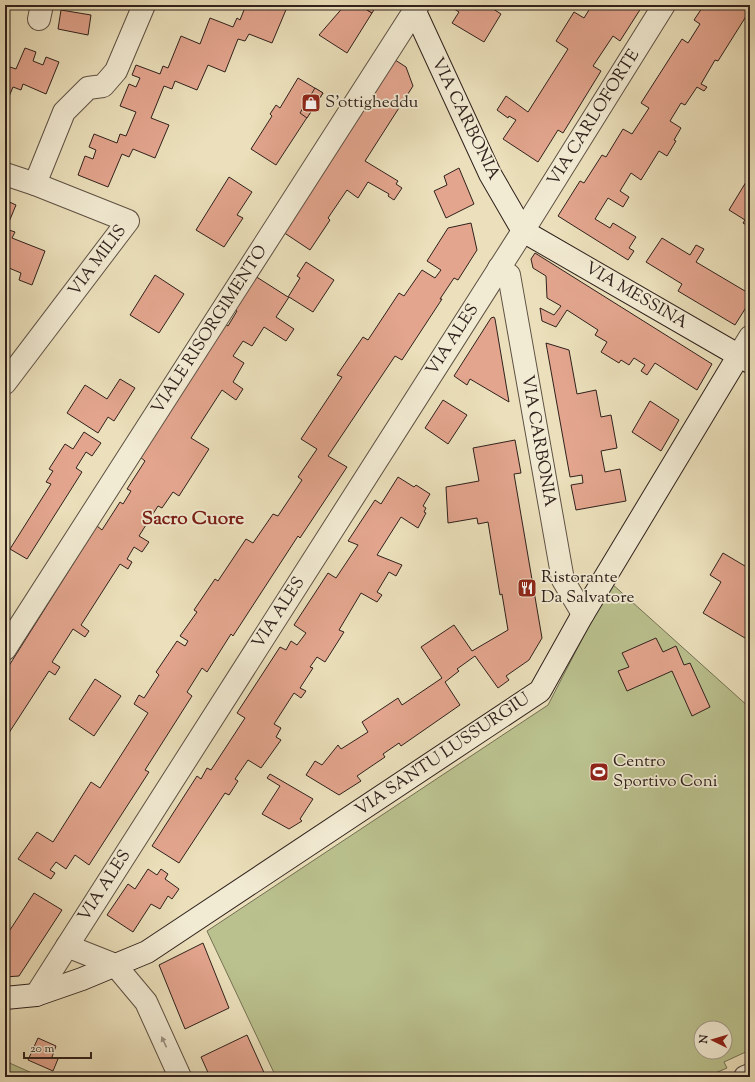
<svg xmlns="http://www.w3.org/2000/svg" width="755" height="1082" font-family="'Sorts Mill Goudy',serif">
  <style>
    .green { fill: #bac18e; stroke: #747155; fill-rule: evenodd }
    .building { fill: #e3a58e; stroke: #2f211c }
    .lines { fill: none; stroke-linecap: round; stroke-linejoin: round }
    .street-casing { stroke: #5e5144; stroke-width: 24 }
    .secondary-casing { stroke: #2f211c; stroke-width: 24 }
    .street { stroke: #f2ebd3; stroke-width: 22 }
    .secondary { stroke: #f2ebd3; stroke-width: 22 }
    .oneway { fill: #9a9081 }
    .labels { text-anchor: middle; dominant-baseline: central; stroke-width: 3.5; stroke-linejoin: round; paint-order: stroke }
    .poi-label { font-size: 17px; fill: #2f211c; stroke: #f2ebd3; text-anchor: start }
    .street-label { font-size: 17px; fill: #2f211c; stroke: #f2ebd3 }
    .quarter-label { font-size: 19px; font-weight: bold; fill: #7a1f14; stroke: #f2ebd3 }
  </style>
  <rect width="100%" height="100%" fill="#ebe0bb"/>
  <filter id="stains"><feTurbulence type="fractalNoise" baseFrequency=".005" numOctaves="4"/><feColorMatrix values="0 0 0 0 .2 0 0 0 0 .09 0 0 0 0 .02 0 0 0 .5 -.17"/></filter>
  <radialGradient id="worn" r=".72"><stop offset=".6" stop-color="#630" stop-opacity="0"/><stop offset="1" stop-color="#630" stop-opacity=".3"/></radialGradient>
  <g class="green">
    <path d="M611 583 750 708V1050L724 1062 727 1068 706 1077H276L207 931 548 705ZM701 1028H725V1052H701Z"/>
    <path d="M5 1061 41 1077H5Z"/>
  </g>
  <g class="building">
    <path d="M246 5H288L272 43 249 34 245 41 238 39 225 72 208 65 197 90 175 81 172 89 164 86 151 118 169 125 155 158 133 149 129 157 122 154 108 187 78 175 85 156 93 159 96 150 89 147 94 134 117 143 120 134 126 136 136 112 120 106 129 84 136 87 140 78 132 75 136 65 160 74 163 66 168 68 181 36 200 44 210 18 233 27 237 18 240 20Z"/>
    <path d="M345 5H359L372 13 347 53 319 35Z"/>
    <path d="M359 5H377L372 13Z"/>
    <path d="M448 5H487L501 14 484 42 452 23 459 12Z"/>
    <path d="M592 5H643L620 41 613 36 593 66 601 71 563 133 558 130 538 162 503 139 516 120 509 116 508 118 497 110 506 96 528 112 568 49 556 41 574 12 584 18Z"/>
    <path d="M704 5H750V10L718 61 715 60 701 84 707 87 704 91 697 87 685 105 681 103 670 121 681 128 674 140 676 141 667 156 659 151 641 180 631 173 620 191 629 197 623 207 608 198 595 219 610 228 613 223 636 237 629 248 634 251 628 260 558 216 580 181 584 183 602 155 606 157 623 129 632 134 649 108 641 103 682 39 688 43 700 24 694 20Z"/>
    <path d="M61 10 91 15 88 35 58 29Z"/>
    <path d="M25 48 36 52 33 61 43 65 46 57 59 62 46 94 23 84 21 90 13 87 5 106V72L8 73 10 67 16 69Z"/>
    <path d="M392 58 406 67 413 86 365 161 398 181 396 184 402 188 394 200 388 196 389 194 368 182 358 198 347 190 328 218 330 220 310 250 283 232Z"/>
    <path d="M298 78 323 93 276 165 251 149 272 116 270 114 276 105 280 108Z"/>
    <path d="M315 88 323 93 307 118 300 113Z"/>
    <path d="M459 168 474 204 446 218 434 191 447 185 444 176Z"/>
    <path d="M229 177 252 192 237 215 243 218 224 247 196 230Z"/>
    <path d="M746 182 750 184V227L743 223 745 220 729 210Z"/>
    <path d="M5 200 16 205 6 229 15 232 12 238 45 251 32 285 19 280 21 273 9 268 6 275 5 274Z"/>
    <path d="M471 223 477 250 458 280 454 278 440 299H442L402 360 395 356 328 456 347 467 300 538 298 536 233 636 231 634 207 672 202 668 187 692 192 696 145 770 149 772 89 865 75 855 66 869 56 862 50 870 55 873 51 879 18 859 37 832 53 842 91 782 100 788 148 713 134 704 139 695 144 698 159 675 156 672 177 641 185 646 188 641 180 636 197 612 194 610 215 579 218 581 246 539 253 543 273 514 278 516 302 480 298 477 317 449 301 439 342 377 337 375 363 337 368 340 399 293 404 296 422 270 435 278 441 270 427 261 448 228Z"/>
    <path d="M662 238 690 255 696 245 704 249 696 262 750 294V301L735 325 678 291 682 284 646 262Z"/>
    <path d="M535 253 712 364 697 390 655 363 647 375 641 371 645 365 634 358 629 365 621 360 619 363 601 352 607 342 595 335 598 330 567 310 556 327 542 321 540 308 554 315 561 306 547 298 546 276 533 268 531 259Z"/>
    <path d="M306 262 334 280 313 312 289 297 276 317 294 329 286 341 264 327 252 346 243 341 233 356 244 363 233 382 243 389 236 400 222 390 191 438 209 449 179 496 173 492 162 508 158 506 139 536 149 542 142 552 134 547 127 559 132 562 128 569 120 564 81 625 89 631 85 637 73 629 52 662 60 667 55 675 49 671 5 739V672L97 526 102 530 120 502 123 504 131 491 127 489 145 461 140 457 225 324 228 326 237 311 234 309 255 276 288 297 300 278 297 276Z"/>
    <path d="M155 275 184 294 159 333 130 315Z"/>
    <path d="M494 317 495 319 509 402 470 379 467 385 454 376 491 318Z"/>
    <path d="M546 343 569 350 577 394 596 390 601 417 611 415 617 448 601 451 605 472 620 469 626 501 576 510 571 485 583 483 582 475 570 477Z"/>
    <path d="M120 379 135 388 114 421 108 417 98 433 67 413 85 385 107 399Z"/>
    <path d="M443 400 467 415 448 444 425 428Z"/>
    <path d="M650 401 679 420 661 451 632 432Z"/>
    <path d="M84 432 101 443 92 456 86 452 76 468 82 472 27 559 10 549 51 484 46 482 53 471 49 469 65 444 73 449Z"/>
    <path d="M515 440 521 473 514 474 542 638 529 660 506 676 509 680 498 688 475 656 457 669 459 671 445 682 460 705 401 746 399 743 383 754 385 757 357 776 361 781 339 795 306 775 315 761 322 765 338 745 341 749 368 732 362 722 398 698 402 705 442 678 421 647 454 625 472 651 508 630 502 594 500 595 488 522 478 524 477 518 448 523 446 487 479 481 473 448Z"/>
    <path d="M398 477 414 487 416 485 430 494 423 506 426 508 424 512 426 513 418 528 401 517 377 555 402 565 396 576 389 572 377 592 382 595 377 602 361 593 339 630 344 632 325 662 317 657 310 667 313 668 300 688 306 691 301 698 294 693 274 724 281 728 276 737 281 740 261 768 248 760 235 779 238 781 229 795 225 793 179 863 152 846 197 776 201 779 207 768 211 770 245 718 237 713 280 647 286 650 291 641 297 645 306 633 294 625 328 573 336 578 358 545 348 541 375 500 381 504Z"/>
    <path d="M723 553 750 569V641L703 613 721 582 710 575Z"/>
    <path d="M656 638 663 652 676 646 684 665 690 663 710 707 692 716 672 671 627 691 618 671 629 667 622 653Z"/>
    <path d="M95 679 121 696 94 736 69 719Z"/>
    <path d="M270 774 313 799 300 819 302 821 289 829 262 814 280 786 267 778Z"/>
    <path d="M148 869 157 875 161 869 168 874 165 879 179 889 172 899 168 896 160 909 151 904 133 932 107 915 128 884 135 889Z"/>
    <path d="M34 893 62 910 19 976 5 977V934L8 933Z"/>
    <path d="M203 943 229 1008 185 1029 159 965Z"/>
    <path d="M247 1035 266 1077H210L201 1057Z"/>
    <path d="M38 1038 56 1046 52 1057 58 1059 53 1071 28 1060Z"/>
  </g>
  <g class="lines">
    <g class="street-casing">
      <g id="street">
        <path d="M39 19 42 5"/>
        <path d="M5 174 35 184 128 221 5 383"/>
        <path d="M35 184 64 112 88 88 103 86 116 71 144 5"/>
        <path d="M499 268 509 275 563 580 583 614"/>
        <path d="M739 355 750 337"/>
        <path d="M5 649 418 5"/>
        <path d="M67 946 115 965 146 1002 180 1077"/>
        <path d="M36 995 523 231 664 5"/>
        <path d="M745 1077 750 1075"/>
      </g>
    </g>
    <g class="secondary-casing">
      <g id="secondary">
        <path d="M412 5 490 174 523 231 750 362"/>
        <path d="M5 998 36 995 82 979 147 952 540 691 583 614 739 355"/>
      </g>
    </g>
    <use href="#street" class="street"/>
    <use href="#secondary" class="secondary"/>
  </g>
  <defs><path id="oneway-solid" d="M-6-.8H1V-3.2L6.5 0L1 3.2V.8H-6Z"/></defs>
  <use class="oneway" href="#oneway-solid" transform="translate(164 1042) rotate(-115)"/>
  <defs>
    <g id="shop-square" transform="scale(1)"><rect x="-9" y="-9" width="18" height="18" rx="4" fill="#8f2418" stroke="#f2ebd3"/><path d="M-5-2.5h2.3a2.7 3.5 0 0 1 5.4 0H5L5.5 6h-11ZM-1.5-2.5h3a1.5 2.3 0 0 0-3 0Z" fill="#fff"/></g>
    <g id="restaurant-square" transform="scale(1)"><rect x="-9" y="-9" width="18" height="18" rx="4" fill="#8f2418" stroke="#f2ebd3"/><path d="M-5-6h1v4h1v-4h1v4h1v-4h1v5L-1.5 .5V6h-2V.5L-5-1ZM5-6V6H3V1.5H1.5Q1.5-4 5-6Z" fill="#fff"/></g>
    <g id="stadium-square" transform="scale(1)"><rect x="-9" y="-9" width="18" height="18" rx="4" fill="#8f2418" stroke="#f2ebd3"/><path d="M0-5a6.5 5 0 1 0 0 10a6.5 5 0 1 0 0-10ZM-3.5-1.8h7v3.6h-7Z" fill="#fff"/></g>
  </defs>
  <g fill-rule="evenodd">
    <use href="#shop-square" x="311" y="103"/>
    <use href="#restaurant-square" x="527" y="588"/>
    <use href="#stadium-square" x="599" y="772"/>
  </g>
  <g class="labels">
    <g class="poi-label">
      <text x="325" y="103">S'ottigheddu</text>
      <text x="541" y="578">Ristorante<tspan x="541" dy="20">Da Salvatore</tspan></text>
      <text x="613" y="762">Centro<tspan x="613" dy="20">Sportivo Coni</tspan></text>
    </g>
    <g class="street-label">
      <text transform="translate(594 118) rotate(-58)">VIA CARLOFORTE</text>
      <text transform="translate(465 119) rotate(64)">VIA CARBONIA</text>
      <text transform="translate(98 261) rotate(-53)">VIA MILIS</text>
      <text transform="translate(636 296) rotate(30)">VIA MESSINA</text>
      <text transform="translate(210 330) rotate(-57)">VIALE RISORGIMENTO</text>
      <text transform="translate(453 340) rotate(-57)">VIA ALES</text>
      <text transform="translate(538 441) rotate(80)">VIA CARBONIA</text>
      <text transform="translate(279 613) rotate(-57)">VIA ALES</text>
      <text transform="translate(443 755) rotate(-34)">VIA SANTU LUSSURGIU</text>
      <text transform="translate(105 886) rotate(-57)">VIA ALES</text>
    </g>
    <g class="quarter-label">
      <text x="193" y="519">Sacro Cuore</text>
    </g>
  </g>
  <rect width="755" height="1082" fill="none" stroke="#ebe0bb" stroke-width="20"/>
  <rect x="6" y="6" width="743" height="1070" fill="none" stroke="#2f211c" stroke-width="2"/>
  <rect x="10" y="10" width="735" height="1062" fill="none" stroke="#2f211c"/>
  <g transform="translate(713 1040) rotate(275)"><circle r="19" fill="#f2ebd3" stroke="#a49a8a"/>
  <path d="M0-3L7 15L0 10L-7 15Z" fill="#8f2418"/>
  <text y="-6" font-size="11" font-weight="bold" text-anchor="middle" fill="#2f211c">N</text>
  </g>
  <path d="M24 1052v6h67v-6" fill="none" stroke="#2f211c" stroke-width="2"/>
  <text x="30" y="1052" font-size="12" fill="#2f211c" stroke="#f2ebd3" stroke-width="3" paint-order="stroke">20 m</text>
  <rect width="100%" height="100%" filter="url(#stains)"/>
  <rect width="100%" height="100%" fill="url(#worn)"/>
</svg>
